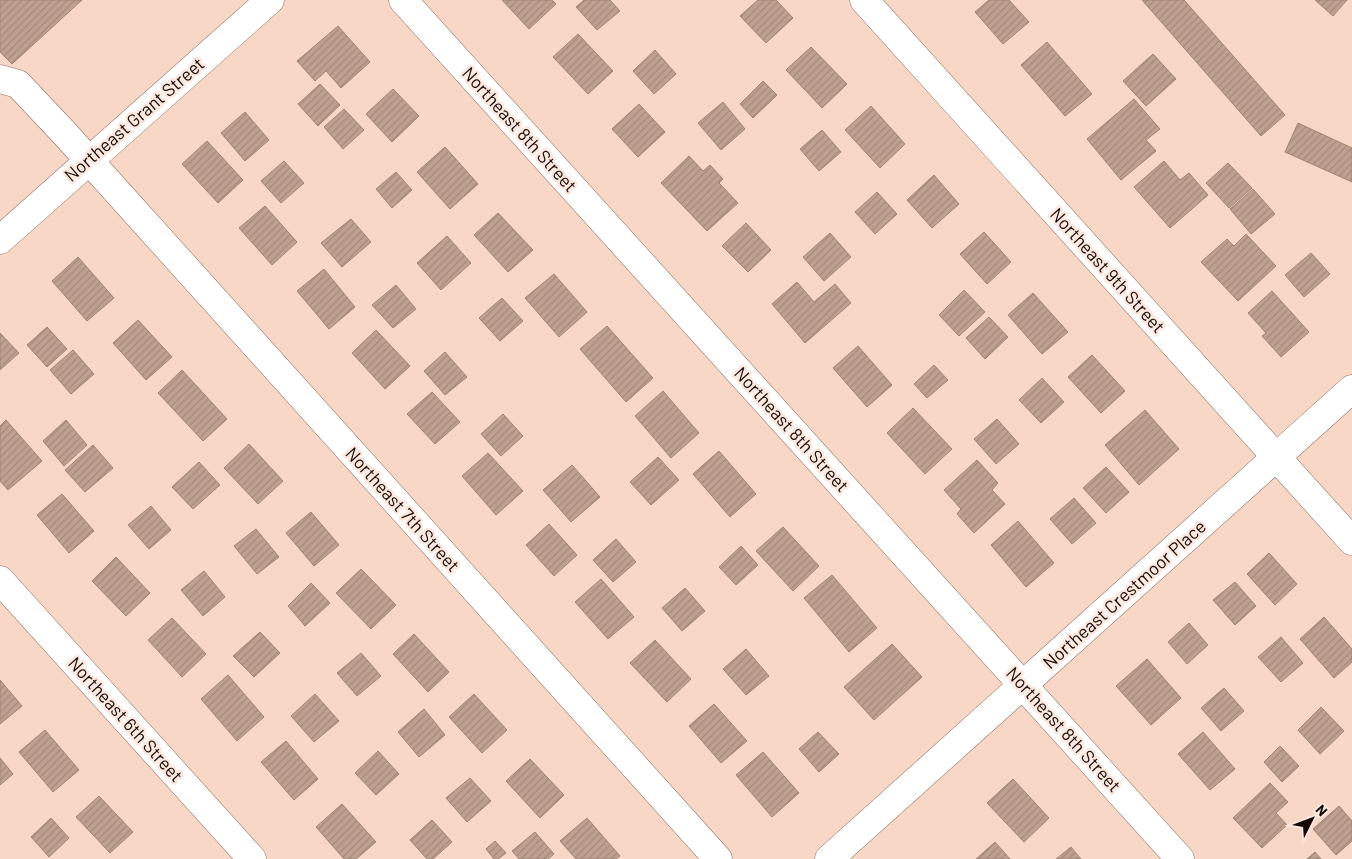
<svg xmlns="http://www.w3.org/2000/svg" width="1352" height="859" font-family="Barlow,sans-serif">
  <style>
    .building { fill: url(#building-hatch); stroke: #a18373 }
    .lines { fill: none; stroke-linecap: round; stroke-linejoin: round }
    .minor-casing { stroke: #8a6d5e; stroke-width: 29 }
    .minor { stroke: #fff; stroke-width: 28 }
    .labels { text-anchor: middle; dominant-baseline: central; stroke-width: 5; stroke-linejoin: round; paint-order: stroke }
    .street-label { font-size: 18px; fill: #140905; stroke: #fce8de }
  </style>
  <defs>
    <pattern id="building-hatch" width="6" height="6" patternUnits="userSpaceOnUse" patternTransform="scale(1.25)"><rect width="6" height="6" fill="#c0a191"/><path d="M-1 1l2-2M0 6l6-6M5 7l2-2" fill="none" stroke="#a4897c"/></pattern>
  </defs>
  <rect width="100%" height="100%" fill="#f9d7c7"/>
  <g class="building">
    <path d="M0 0H82L12 64 0 52Z"/>
    <path d="M502 0H552L556 4 529 29Z"/>
    <path d="M584 0H610L620 11 597 30 576 7Z"/>
    <path d="M758 0H776L793 18 766 43 740 16Z"/>
    <path d="M989 0H1009L1029 22 1003 44 975 12Z"/>
    <path d="M1142 0H1184L1285 115 1261 136Z"/>
    <path d="M1315 0H1347L1333 16Z"/>
    <path d="M338 26 370 62 341 88 326 71 315 81 297 61Z"/>
    <path d="M578 34 613 71 588 94 553 57Z"/>
    <path d="M1047 42 1092 94 1065 116 1021 65Z"/>
    <path d="M811 47 847 84 822 108 786 70Z"/>
    <path d="M655 50 676 74 654 94 633 71Z"/>
    <path d="M1153 54 1176 79 1146 106 1123 81Z"/>
    <path d="M763 81 777 95 753 118 740 104Z"/>
    <path d="M320 84 340 105 318 126 298 104Z"/>
    <path d="M393 89 419 116 392 142 366 114Z"/>
    <path d="M1134 99 1160 129 1146 140 1156 151 1121 180 1087 139Z"/>
    <path d="M723 102 745 129 721 150 698 123Z"/>
    <path d="M639 104 665 132 638 157 612 129Z"/>
    <path d="M871 106 905 144 880 168 845 130Z"/>
    <path d="M344 109 364 130 343 149 324 127Z"/>
    <path d="M245 112 269 140 245 161 221 133Z"/>
    <path d="M1298 123 1352 148V182L1285 152Z"/>
    <path d="M822 130 841 152 819 171 800 149Z"/>
    <path d="M207 141 243 180 218 203 182 164Z"/>
    <path d="M445 147 478 184 450 209 417 172Z"/>
    <path d="M689 156 703 171 710 165 723 179 719 183 738 203 707 231 661 183Z"/>
    <path d="M284 161 304 183 281 203 261 181Z"/>
    <path d="M1164 161 1180 180 1189 173 1208 195 1170 228 1134 187Z"/>
    <path d="M1228 163 1252 188 1229 208 1206 183Z"/>
    <path d="M396 172 412 190 392 208 376 189Z"/>
    <path d="M934 175 959 204 932 228 907 200Z"/>
    <path d="M1253 189 1275 214 1251 234 1230 209Z"/>
    <path d="M877 192 897 214 875 234 855 212Z"/>
    <path d="M265 206 297 242 272 265 239 228Z"/>
    <path d="M498 213 533 250 508 272 474 235Z"/>
    <path d="M351 219 371 242 342 267 321 243Z"/>
    <path d="M746 223 771 250 748 272 722 246Z"/>
    <path d="M984 232 1011 262 987 284 960 254Z"/>
    <path d="M830 233 851 257 824 281 803 257Z"/>
    <path d="M1246 234 1276 266 1238 301 1201 262 1227 239 1234 246Z"/>
    <path d="M447 236 471 263 441 290 417 263Z"/>
    <path d="M1311 253 1330 274 1304 297 1285 275Z"/>
    <path d="M78 257 114 298 87 321 52 281Z"/>
    <path d="M324 269 355 307 329 329 297 291Z"/>
    <path d="M554 274 587 312 559 337 525 298Z"/>
    <path d="M797 282 814 302 835 284 851 303 805 343 772 304Z"/>
    <path d="M396 285 416 309 393 328 372 305Z"/>
    <path d="M964 290 985 312 959 336 939 315Z"/>
    <path d="M1272 291 1309 332 1281 357 1262 336 1266 333 1248 313Z"/>
    <path d="M1033 293 1068 332 1042 354 1008 315Z"/>
    <path d="M502 298 523 321 500 341 479 318Z"/>
    <path d="M989 317 1008 337 985 359 966 338Z"/>
    <path d="M138 320 172 357 146 380 113 343Z"/>
    <path d="M607 326 653 378 626 402 580 349Z"/>
    <path d="M47 327 67 349 47 367 27 345Z"/>
    <path d="M376 330 410 366 385 389 352 353Z"/>
    <path d="M0 333 19 353 0 370Z"/>
    <path d="M858 346 892 385 867 407 833 368Z"/>
    <path d="M73 350 94 374 71 394 50 370Z"/>
    <path d="M445 352 467 377 445 395 424 371Z"/>
    <path d="M1092 355 1125 391 1101 413 1068 377Z"/>
    <path d="M934 365 948 380 927 398 914 384Z"/>
    <path d="M182 370 227 419 203 441 158 393Z"/>
    <path d="M1042 378 1064 402 1041 423 1019 400Z"/>
    <path d="M663 391 699 433 671 458 635 416Z"/>
    <path d="M432 392 460 422 435 444 407 414Z"/>
    <path d="M913 408 952 449 925 474 887 433Z"/>
    <path d="M1145 410 1179 449 1139 485 1105 445Z"/>
    <path d="M503 414 523 436 501 456 481 434Z"/>
    <path d="M997 419 1019 444 996 464 974 439Z"/>
    <path d="M6 420 42 461 8 490 0 481V426Z"/>
    <path d="M66 420 87 445 64 466 43 441Z"/>
    <path d="M249 444 283 481 258 504 224 468Z"/>
    <path d="M93 445 113 468 85 492 65 470Z"/>
    <path d="M719 451 756 494 730 517 693 474Z"/>
    <path d="M488 453 523 491 496 515 462 476Z"/>
    <path d="M658 457 679 480 651 505 630 482Z"/>
    <path d="M977 460 998 483 992 490 1005 504 974 533 957 514 961 509 944 490Z"/>
    <path d="M199 462 220 485 193 509 172 487Z"/>
    <path d="M572 465 600 497 571 522 543 490Z"/>
    <path d="M1106 467 1129 492 1106 513 1083 488Z"/>
    <path d="M62 494 94 531 69 553 37 515Z"/>
    <path d="M1074 498 1096 523 1072 544 1050 519Z"/>
    <path d="M151 506 171 530 149 549 128 525Z"/>
    <path d="M311 512 339 545 314 566 286 533Z"/>
    <path d="M1018 521 1054 563 1026 587 991 545Z"/>
    <path d="M549 524 577 555 554 576 526 545Z"/>
    <path d="M783 527 819 566 793 591 756 551Z"/>
    <path d="M256 529 279 557 257 574 234 546Z"/>
    <path d="M616 539 636 562 613 582 593 560Z"/>
    <path d="M741 546 758 565 736 585 719 567Z"/>
    <path d="M1269 553 1297 584 1275 605 1247 574Z"/>
    <path d="M116 557 150 593 126 616 92 581Z"/>
    <path d="M361 569 396 605 371 629 336 593Z"/>
    <path d="M204 571 225 597 203 616 181 590Z"/>
    <path d="M832 575 877 628 849 652 804 598Z"/>
    <path d="M601 579 634 617 608 639 575 602Z"/>
    <path d="M1235 582 1256 606 1235 625 1213 600Z"/>
    <path d="M311 583 330 603 305 626 288 606Z"/>
    <path d="M685 588 705 611 682 631 662 608Z"/>
    <path d="M1324 617 1352 649V662L1334 678 1300 639Z"/>
    <path d="M172 618 206 654 182 677 148 640Z"/>
    <path d="M1189 623 1208 645 1187 664 1168 642Z"/>
    <path d="M260 632 280 653 254 677 233 656Z"/>
    <path d="M414 634 449 672 428 692 393 654Z"/>
    <path d="M1281 637 1303 663 1281 682 1258 657Z"/>
    <path d="M655 640 691 679 667 702 630 663Z"/>
    <path d="M892 644 922 677 874 720 844 687Z"/>
    <path d="M746 649 769 676 746 695 723 669Z"/>
    <path d="M361 653 381 676 357 696 337 673Z"/>
    <path d="M1147 659 1181 698 1151 725 1116 686Z"/>
    <path d="M228 675 264 717 237 741 201 699Z"/>
    <path d="M0 680 22 706 0 724Z"/>
    <path d="M1224 688 1244 711 1221 731 1201 708Z"/>
    <path d="M315 694 339 721 314 742 291 716Z"/>
    <path d="M474 694 507 730 482 753 449 717Z"/>
    <path d="M714 704 747 741 721 763 689 726Z"/>
    <path d="M1321 707 1344 731 1320 754 1298 730Z"/>
    <path d="M424 709 445 735 419 757 398 732Z"/>
    <path d="M45 730 79 770 53 792 19 752Z"/>
    <path d="M818 732 839 754 819 772 799 749Z"/>
    <path d="M1203 732 1235 769 1210 790 1178 754Z"/>
    <path d="M286 741 318 779 294 800 261 762Z"/>
    <path d="M1280 746 1299 766 1282 782 1264 762Z"/>
    <path d="M378 751 399 774 376 795 355 773Z"/>
    <path d="M763 752 799 793 772 817 736 775Z"/>
    <path d="M0 758 13 774 0 785Z"/>
    <path d="M530 759 564 795 540 818 506 781Z"/>
    <path d="M470 778 491 801 467 822 446 798Z"/>
    <path d="M1013 779 1049 818 1024 842 987 803Z"/>
    <path d="M1270 783 1288 802 1276 813 1287 825 1262 848 1233 818Z"/>
    <path d="M99 796 133 832 110 853 76 817Z"/>
    <path d="M342 804 376 842 356 859H344L316 827Z"/>
    <path d="M1339 806 1352 821V841L1336 855 1313 829Z"/>
    <path d="M51 818 69 838 49 857 31 837Z"/>
    <path d="M587 818 620 856 616 859H576L560 841Z"/>
    <path d="M432 820 452 842 433 859H427L410 840Z"/>
    <path d="M535 832 554 854 548 859H519L512 851Z"/>
    <path d="M495 841 506 853 498 859H494L486 849Z"/>
    <path d="M995 842 1010 859H976Z"/>
    <path d="M1071 847 1081 859H1056Z"/>
    <path d="M1315 852 1321 859H1307Z"/>
  </g>
  <g class="lines">
    <g class="minor-casing">
      <g id="minor">
        <path d="M403 0 1180 859"/>
        <path d="M864 0 1352 541"/>
        <path d="M0 79 18 84 67 136 718 859"/>
        <path d="M0 240 270 0"/>
        <path d="M0 580 252 859"/>
        <path d="M829 859 1352 389"/>
      </g>
    </g>
    <use href="#minor" class="minor"/>
  </g>
  <g class="labels">
    <g class="street-label">
      <text transform="translate(134 119) rotate(-41)">Northeast Grant Street</text>
      <text transform="translate(520 129) rotate(48)">Northeast 8th Street</text>
      <text transform="translate(1108 270) rotate(48)">Northeast 9th Street</text>
      <text transform="translate(792 429) rotate(48)">Northeast 8th Street</text>
      <text transform="translate(403 509) rotate(48)">Northeast 7th Street</text>
      <text transform="translate(1124 594) rotate(-42)">Northeast Crestmoor Place</text>
      <text transform="translate(126 719) rotate(48)">Northeast 6th Street</text>
      <text transform="translate(1064 729) rotate(48)">Northeast 8th Street</text>
    </g>
  </g>
  <g transform="translate(1312 819) rotate(48)" stroke="#fce8de" stroke-width="4" paint-order="stroke">
  <path d="M0-4L9 19L0 12L-9 19Z" fill="#140905"/>
  <text y="-8" font-size="14" font-weight="bold" text-anchor="middle" fill="#140905">N</text>
  </g>
</svg>
